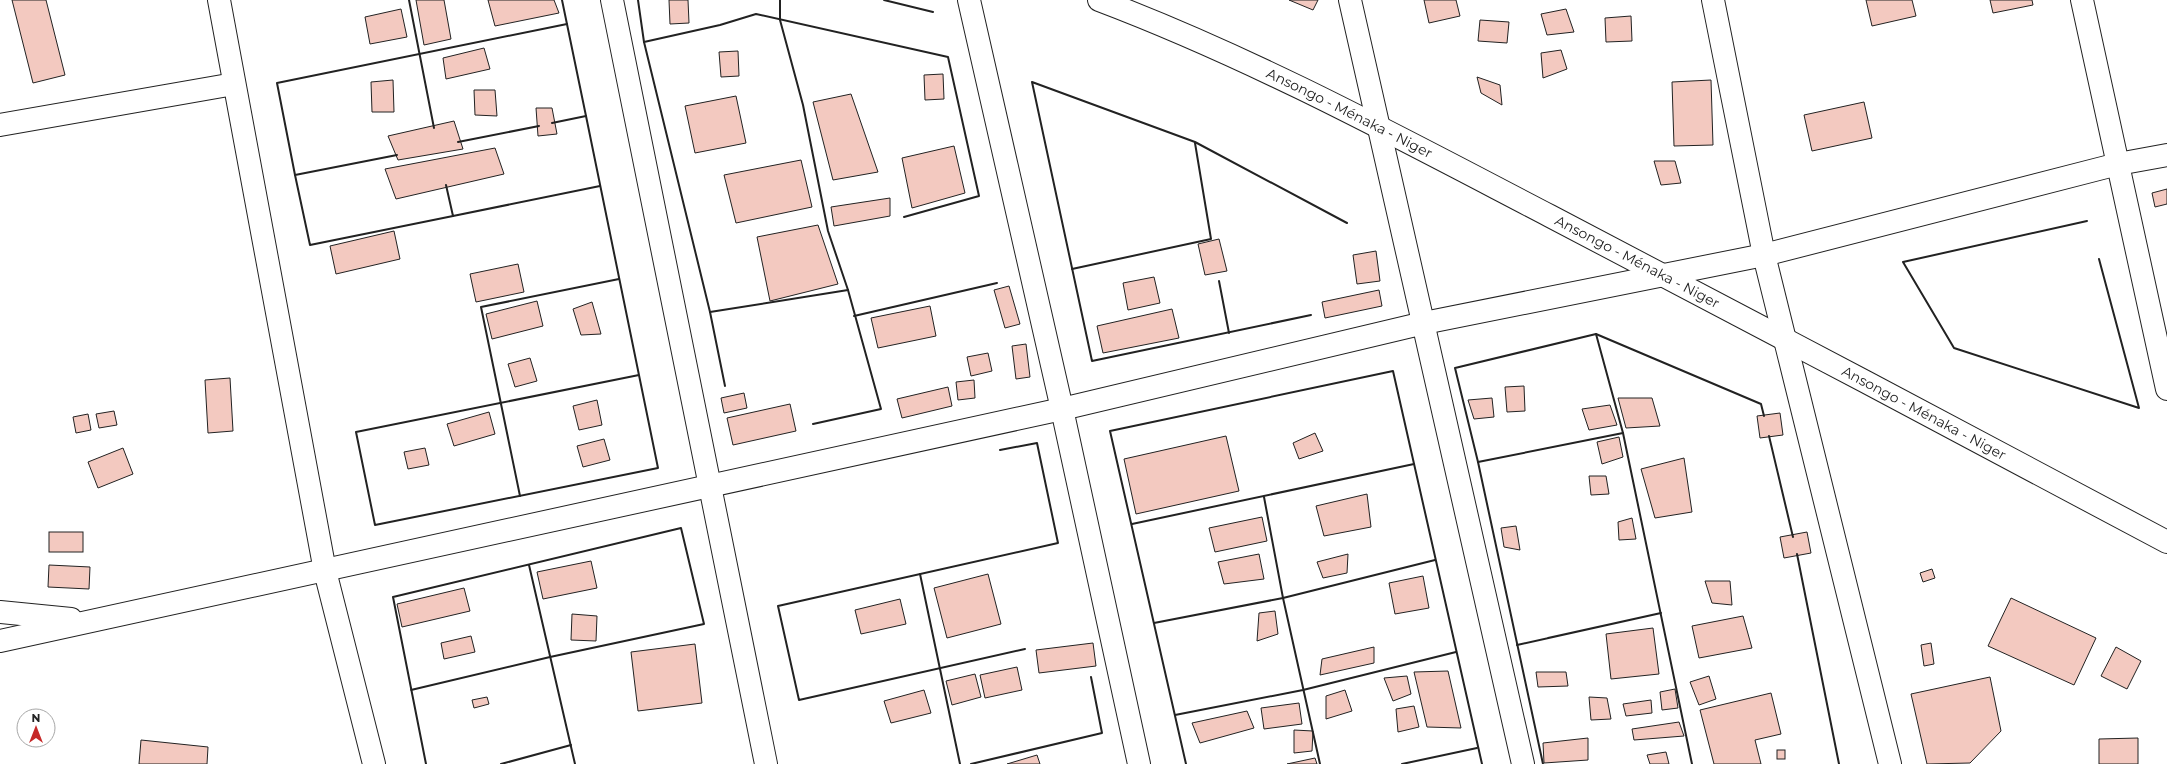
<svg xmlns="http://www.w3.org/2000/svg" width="2167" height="764" font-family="Montserrat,sans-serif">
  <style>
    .building { fill: #f3c9c0; stroke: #222 }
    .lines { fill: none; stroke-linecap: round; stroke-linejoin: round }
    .minor-casing { stroke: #222; stroke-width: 24 }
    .major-casing { stroke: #222; stroke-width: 24 }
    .minor { stroke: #fff; stroke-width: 22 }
    .major { stroke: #fff; stroke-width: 22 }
    .wall { stroke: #222; stroke-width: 2 }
    .labels { text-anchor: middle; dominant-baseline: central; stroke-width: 3; stroke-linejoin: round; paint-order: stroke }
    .street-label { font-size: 14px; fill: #222; stroke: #fff }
  </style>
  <rect width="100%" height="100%" fill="#fff"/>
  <g class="building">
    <path d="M12 0H46L65 75 33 83Z"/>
    <path d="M416 0H444L451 39 424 45Z"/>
    <path d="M488 0H554L559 13 495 26Z"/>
    <path d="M669 0H688L689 23 670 24Z"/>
    <path d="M1289 0H1318L1313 10Z"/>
    <path d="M1424 0H1456L1460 16 1429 23Z"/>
    <path d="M1866 0H1912L1916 16 1872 26Z"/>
    <path d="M1990 0H2032L2033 5 1993 13Z"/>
    <path d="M401 9 407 37 370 44 365 17Z"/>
    <path d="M1566 9 1574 32 1547 35 1541 14Z"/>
    <path d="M1631 16 1632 41 1606 42 1605 18Z"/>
    <path d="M1480 20 1509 22 1507 43 1478 41Z"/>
    <path d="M484 48 490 69 446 79 443 58Z"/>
    <path d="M1561 50 1567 69 1543 78 1541 53Z"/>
    <path d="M738 51 739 76 721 77 719 52Z"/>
    <path d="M943 74 944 99 925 100 924 75Z"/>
    <path d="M1477 77 1500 85 1502 105 1481 93Z"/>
    <path d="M393 80 394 112H372L371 82Z"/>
    <path d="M1711 80 1713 145 1674 146 1672 82Z"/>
    <path d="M474 90H495L497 116 475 115Z"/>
    <path d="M851 94 878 172 833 180 813 102Z"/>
    <path d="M736 96 746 143 695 153 685 106Z"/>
    <path d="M1864 102 1872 138 1812 151 1804 115Z"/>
    <path d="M536 108H552L557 134 538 136Z"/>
    <path d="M454 121 463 149 398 160 388 136Z"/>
    <path d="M954 146 965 193 912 208 902 158Z"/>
    <path d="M495 148 504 174 396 199 385 169Z"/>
    <path d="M801 160 812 207 736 223 724 175Z"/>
    <path d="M1654 161H1675L1681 183 1661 185Z"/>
    <path d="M2167 189V204L2155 207 2152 193Z"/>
    <path d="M890 198V216L834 226 831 207Z"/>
    <path d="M818 225 838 284 770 301 757 237Z"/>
    <path d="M394 231 400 259 336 274 330 246Z"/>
    <path d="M1219 239 1227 271 1205 275 1198 244Z"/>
    <path d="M1376 251 1380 281 1357 284 1353 255Z"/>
    <path d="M518 264 524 292 476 302 470 274Z"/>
    <path d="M1154 277 1160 303 1128 310 1123 283Z"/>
    <path d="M1009 286 1020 324 1005 328 994 290Z"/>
    <path d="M1379 290 1382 306 1325 318 1322 302Z"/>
    <path d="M537 301 543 326 492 339 486 314Z"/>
    <path d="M592 302 601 334 581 335 573 309Z"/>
    <path d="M930 306 936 336 878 348 871 318Z"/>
    <path d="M1172 309 1179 338 1103 353 1097 326Z"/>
    <path d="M1026 344 1030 377 1016 379 1012 346Z"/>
    <path d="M988 353 992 371 971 376 967 357Z"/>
    <path d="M530 358 537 381 515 387 508 364Z"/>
    <path d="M230 378 233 431 208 433 205 380Z"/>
    <path d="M974 380 975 398 958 400 956 382Z"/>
    <path d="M1524 386 1525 411 1507 412 1505 387Z"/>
    <path d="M948 387 952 406 902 418 897 399Z"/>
    <path d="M744 393 747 408 724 413 721 398Z"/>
    <path d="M1492 398 1494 417 1474 419 1468 400Z"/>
    <path d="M1618 398H1652L1660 426 1626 428Z"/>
    <path d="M597 400 602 425 579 430 573 406Z"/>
    <path d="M790 404 796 431 733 445 727 418Z"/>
    <path d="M1610 405 1617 425 1589 430 1582 409Z"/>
    <path d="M114 411 117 425 99 428 96 414Z"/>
    <path d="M489 412 495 434 454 446 447 424Z"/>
    <path d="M1780 413 1783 435 1760 438 1757 416Z"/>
    <path d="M88 414 91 430 76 433 73 417Z"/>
    <path d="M1315 433 1323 451 1299 459 1293 443Z"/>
    <path d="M1226 436 1239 491 1136 514 1124 459Z"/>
    <path d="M1619 437 1623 457 1602 464 1597 442Z"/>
    <path d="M604 439 610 460 583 467 577 446Z"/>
    <path d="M123 448 133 474 98 488 88 462Z"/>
    <path d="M425 448 429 465 408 469 404 452Z"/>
    <path d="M1684 458 1692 512 1655 518 1641 469Z"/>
    <path d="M1589 476H1606L1609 494 1591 495Z"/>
    <path d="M1367 494 1371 527 1324 536 1316 506Z"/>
    <path d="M1262 517 1267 541 1215 552 1209 528Z"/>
    <path d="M1632 518 1636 539 1619 540 1618 522Z"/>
    <path d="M1516 526 1520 550 1504 547 1501 528Z"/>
    <rect x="49" y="532" width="34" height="20"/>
    <path d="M1807 532 1811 553 1784 558 1780 537Z"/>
    <path d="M1259 554 1264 579 1224 584 1218 562Z"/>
    <path d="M1348 554 1347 573 1323 578 1317 562Z"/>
    <path d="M591 561 597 588 543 599 537 572Z"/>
    <path d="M49 565 90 567 89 589 48 587Z"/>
    <path d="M1932 569 1935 578 1923 582 1920 573Z"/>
    <path d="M988 574 1001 624 947 638 934 588Z"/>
    <path d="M1423 576 1429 608 1395 614 1389 583Z"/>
    <path d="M1705 581H1730L1732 605 1712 603Z"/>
    <path d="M464 588 470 611 402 627 397 604Z"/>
    <path d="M2011 598 2096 638 2074 685 1988 646Z"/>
    <path d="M900 599 906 624 861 634 855 610Z"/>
    <path d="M1275 611 1278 634 1257 641 1259 613Z"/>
    <path d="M572 614 597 616 596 641 571 640Z"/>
    <path d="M1743 616 1752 648 1699 658 1692 626Z"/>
    <path d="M1653 628 1659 674 1611 679 1606 634Z"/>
    <path d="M471 636 475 652 444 659 441 643Z"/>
    <path d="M1093 643 1096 666 1039 673 1036 650Z"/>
    <path d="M1931 643 1934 664 1924 666 1921 645Z"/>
    <path d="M695 644 702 703 638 711 631 652Z"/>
    <path d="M1374 647V663L1320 675 1322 659Z"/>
    <path d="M2116 647 2141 661 2127 689 2101 676Z"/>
    <path d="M1017 667 1022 690 985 698 980 675Z"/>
    <path d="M1448 671 1461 728 1427 727 1414 672Z"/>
    <path d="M1536 672H1566L1568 686 1538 687Z"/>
    <path d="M975 674 981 697 952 705 946 681Z"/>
    <path d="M1407 676 1411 694 1393 701 1384 678Z"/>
    <path d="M1709 676 1716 699 1699 705 1690 682Z"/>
    <path d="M1990 677 2001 731 1970 763 1927 764 1911 694Z"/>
    <path d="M1675 689 1678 708 1662 710 1660 692Z"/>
    <path d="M924 690 931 713 891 723 884 701Z"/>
    <path d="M1345 690 1352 711 1326 719V696Z"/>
    <path d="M1771 693 1781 734 1755 740 1761 764H1714L1700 710Z"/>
    <path d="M487 697 489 704 474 708 472 700Z"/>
    <path d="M1589 697 1607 698 1611 719 1591 720Z"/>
    <path d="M1651 700 1652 713 1626 716 1623 704Z"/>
    <path d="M1299 703 1302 724 1264 729 1261 708Z"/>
    <path d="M1414 706 1419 727 1398 732 1396 709Z"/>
    <path d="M1247 711 1254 728 1200 743 1192 723Z"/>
    <path d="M1679 722 1684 736 1634 740 1632 729Z"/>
    <path d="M1294 730 1313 731 1312 751 1294 753Z"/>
    <path d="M1588 738V760L1544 763 1543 743Z"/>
    <path d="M2138 738V764H2099V739Z"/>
    <path d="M141 740 208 747 207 764H139Z"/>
    <rect x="1777" y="750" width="8" height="9"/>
    <path d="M1666 752 1669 764H1650L1647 755Z"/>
    <path d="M1037 755 1040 764H1007Z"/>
    <path d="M1315 758 1317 764H1287Z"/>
  </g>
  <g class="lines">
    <g class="minor-casing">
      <g id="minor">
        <path d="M219 0 325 571 374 764"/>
        <path d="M612 0 766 764"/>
        <path d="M969 0 1062 409 1139 764"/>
        <path d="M1350 0 1523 764"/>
        <path d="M1713 0 1764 255 1890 764"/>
        <path d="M2082 0 2167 389"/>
        <path d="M0 125 234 84"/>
        <path d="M0 612 71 619"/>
        <path d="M0 641 1062 409 1424 323 1764 255 2118 164 2167 155"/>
      </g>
    </g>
    <g class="major-casing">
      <g id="major">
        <path id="s1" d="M1099 0C1255 59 1402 139 1550 216 1756 323 1962 433 2167 542"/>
      </g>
    </g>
    <use href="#minor" class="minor"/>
    <use href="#major" class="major"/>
    <g class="wall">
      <path d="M409 0 434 128"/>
      <path d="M562 0 586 116"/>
      <path d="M638 0 644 42"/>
      <path d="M780 0V20L803 105 828 231 848 290 881 409 813 424"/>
      <path d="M884 0 933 12"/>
      <path d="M552 123 586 116 658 468 375 525 356 432 639 375"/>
      <path d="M458 142 539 126"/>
      <path d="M397 155 295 175 310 245 453 216"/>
      <path d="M295 175 277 83 567 24"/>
      <path d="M446 185 453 216 600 186"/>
      <path d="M2087 221 1903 262 1954 348 2139 408 2099 259"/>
      <path d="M1072 269 1211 239 1195 143"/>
      <path d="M1219 281 1229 333"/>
      <path d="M710 312 848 290"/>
      <path d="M1311 315 1092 361 1032 82 1195 142 1347 223"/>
      <path d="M854 316 997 283"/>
      <path d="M725 386 710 312 644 42 720 25 756 14 948 57 979 196 904 217"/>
      <path d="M1623 433 1692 764"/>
      <path d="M1769 436 1793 537"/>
      <path d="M1000 450 1037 443 1058 543 778 606 799 700 1025 649"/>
      <path d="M1478 462 1623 433 1596 334"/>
      <path d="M520 496 481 307 619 279"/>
      <path d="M1264 497 1283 598 1320 764"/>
      <path d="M1132 524 1414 464"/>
      <path d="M1797 554 1839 764"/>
      <path d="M529 565 575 764"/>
      <path d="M920 574 960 764"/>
      <path d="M1154 623 1283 598 1435 560"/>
      <path d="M1517 645 1661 613 1548 638"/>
      <path d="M411 690 550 657 704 624 681 528 393 597 426 764"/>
      <path d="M1175 715 1303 690 1456 652"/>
      <path d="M501 764 571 745"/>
      <path d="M971 764 1102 733 1091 677"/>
      <path d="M1186 764 1110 431 1393 371 1482 764"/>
      <path d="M1402 764 1477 748"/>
      <path d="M1543 764 1478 462 1455 368 1596 334 1761 404 1764 416"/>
    </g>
  </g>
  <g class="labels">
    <g class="street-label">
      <text stroke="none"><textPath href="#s1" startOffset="275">Ansongo - Ménaka - Niger</textPath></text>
      <text stroke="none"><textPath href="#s1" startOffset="599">Ansongo - Ménaka - Niger</textPath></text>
      <text stroke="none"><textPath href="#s1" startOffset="923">Ansongo - Ménaka - Niger</textPath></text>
    </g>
  </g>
  <g transform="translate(36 728)"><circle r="19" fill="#ffffff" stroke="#a7a7a7"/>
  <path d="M0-3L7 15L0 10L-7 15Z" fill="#c62828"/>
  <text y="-6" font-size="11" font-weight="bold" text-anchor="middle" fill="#222222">N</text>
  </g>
</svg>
